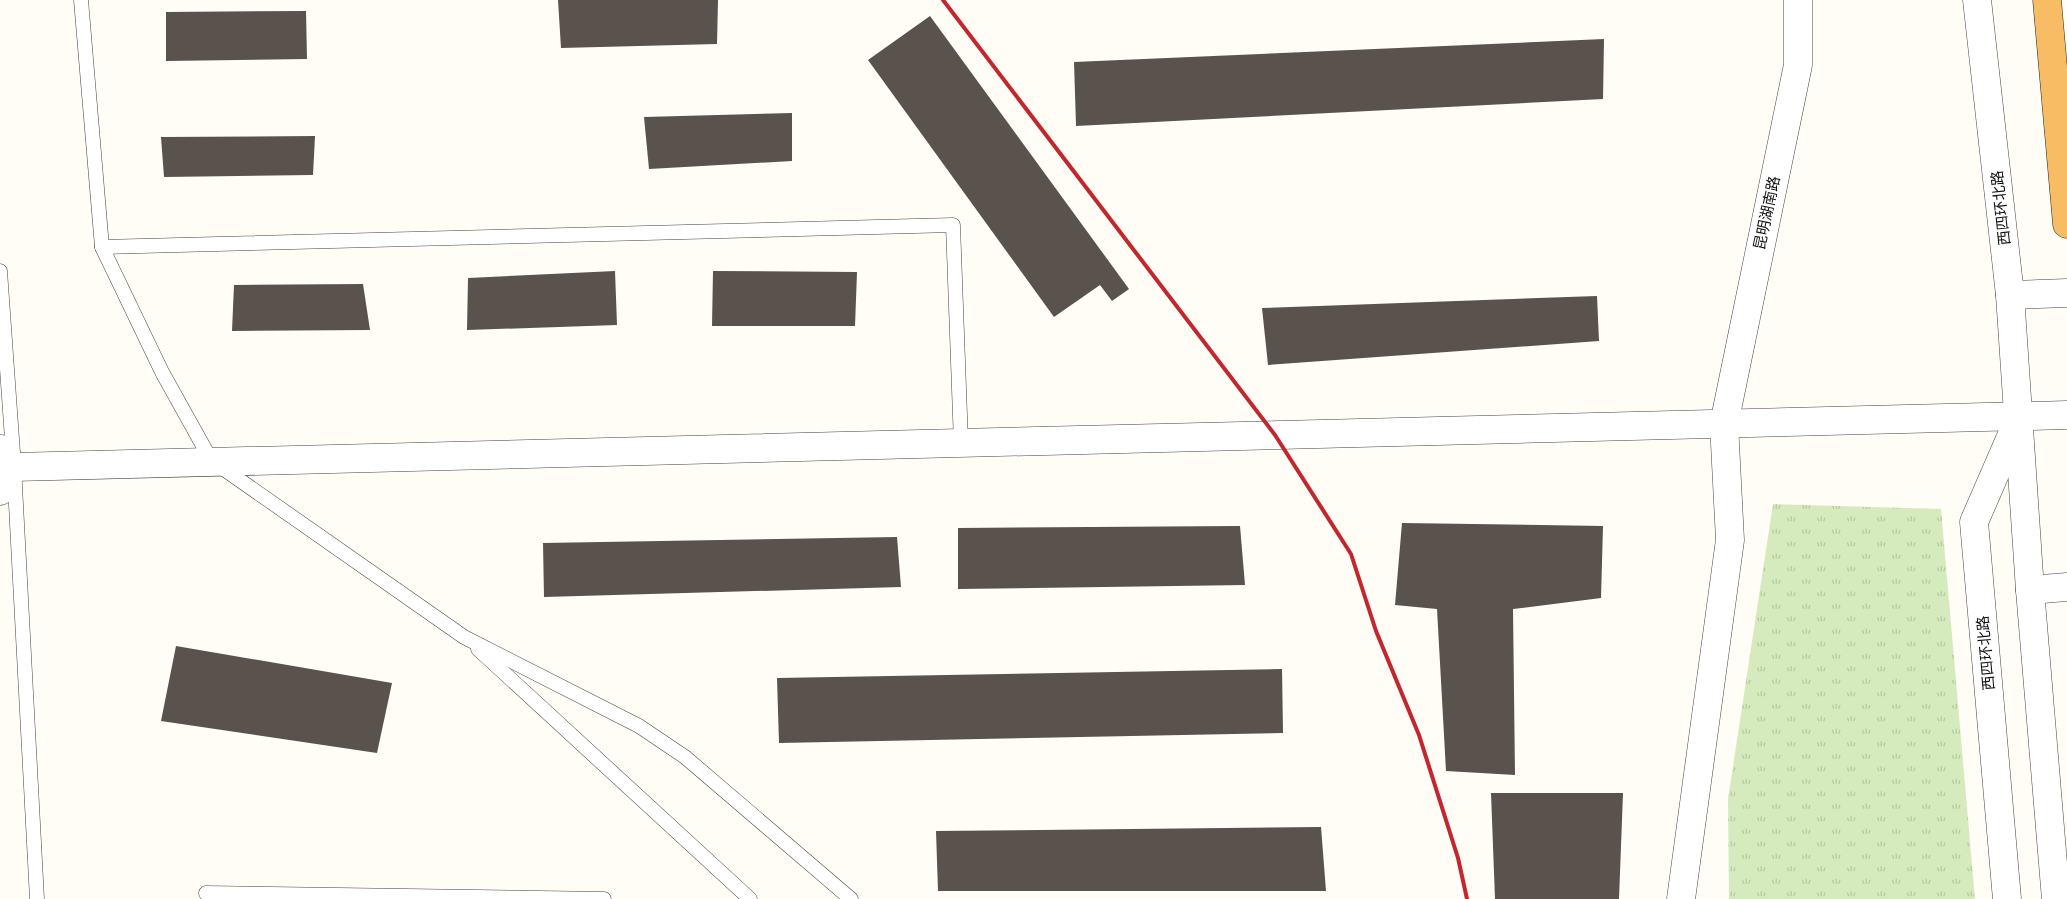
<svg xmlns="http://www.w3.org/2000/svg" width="2067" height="899" font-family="'Crimson Pro','Noto Sans SC',serif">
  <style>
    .park { fill: url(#park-tufts) }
    .building { fill: #5a524d }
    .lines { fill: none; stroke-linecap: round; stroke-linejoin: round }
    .service-casing { stroke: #444; stroke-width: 15 }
    .minor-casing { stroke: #444; stroke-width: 29 }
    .tertiary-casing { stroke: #444; stroke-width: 29 }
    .trunk-casing { stroke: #222; stroke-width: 29 }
    .service { stroke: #fff; stroke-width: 14 }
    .minor { stroke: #fff; stroke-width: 28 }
    .tertiary { stroke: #fff; stroke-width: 28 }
    .trunk { stroke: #f7bc64; stroke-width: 28 }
    .rail { stroke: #c4262e; stroke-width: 4 }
    .labels { text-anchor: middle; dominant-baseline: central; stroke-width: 5; stroke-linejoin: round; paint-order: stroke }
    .street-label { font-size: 15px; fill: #111; stroke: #fff }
  </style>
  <defs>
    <pattern id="park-tufts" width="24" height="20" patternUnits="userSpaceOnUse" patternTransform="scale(1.25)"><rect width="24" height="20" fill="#d5ebbd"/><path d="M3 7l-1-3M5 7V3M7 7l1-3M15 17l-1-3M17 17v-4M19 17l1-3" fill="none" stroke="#b6c8a1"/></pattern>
  </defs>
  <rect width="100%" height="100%" fill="#fffdf5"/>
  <path class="park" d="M1773 504 1941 509 1975 899H1729L1728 799Z"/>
  <g class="building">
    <path d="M558 0H718L717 44 561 48Z"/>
    <path d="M306 11 307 59 166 61V12Z"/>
    <path d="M930 16 1129 289 1112 301 1100 285 1054 317 868 60Z"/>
    <path d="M1604 39 1603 99 1076 126 1074 62Z"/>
    <path d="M792 113V161L649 169 644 117Z"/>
    <path d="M315 136 313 175 164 177 161 137Z"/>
    <path d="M615 271 617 325 467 330 468 278Z"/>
    <path d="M713 271 857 272 855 326H712Z"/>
    <path d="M363 284 370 330 232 331 234 285Z"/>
    <path d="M1597 296 1599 341 1268 365 1262 308Z"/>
    <path d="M1402 523 1603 526 1601 598 1513 609 1515 775 1446 771 1437 609 1395 605Z"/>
    <path d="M1240 526 1245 585 958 589V528Z"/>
    <path d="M897 537 901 587 544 597 543 543Z"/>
    <path d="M176 646 392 683 377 753 161 721Z"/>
    <path d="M1282 669 1283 733 779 743 777 678Z"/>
    <path d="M1491 793H1623L1619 899H1495Z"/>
    <path d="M1321 827 1326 891H938L936 831Z"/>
  </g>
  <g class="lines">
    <g class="service-casing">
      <g id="service">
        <path d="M81 0 102 247"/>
        <path d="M0 271 14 467 37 899"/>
        <path d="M478 649 750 899"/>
        <path d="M210 899 206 893 604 899"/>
        <path d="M851 899 685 757 639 726 464 637 211 460 162 372 102 247 953 225 961 443"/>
      </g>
    </g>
    <g class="minor-casing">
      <g id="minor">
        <path d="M0 449 14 467 0 491"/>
        <path d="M1681 899 1730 540 1724 424"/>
      </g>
    </g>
    <g class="tertiary-casing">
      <g id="tertiary">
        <path d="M1977 0 2010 295 2030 590 2056 899"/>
        <path d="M2010 295 2067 293"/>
        <path d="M1724 424 1798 65V0"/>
        <path d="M14 467 2067 415"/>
        <path d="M2030 590 2067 587"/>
        <path d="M2007 899 1974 522 2017 423"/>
      </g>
    </g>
    <g class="trunk-casing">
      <path id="trunk" d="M2047 0 2067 224"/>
    </g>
    <use href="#service" class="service"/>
    <use href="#minor" class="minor"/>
    <use href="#tertiary" class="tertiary"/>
    <use href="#trunk" class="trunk"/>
    <path class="rail" d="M943 0 1275 435 1351 554 1376 631 1419 735 1458 858 1467 899"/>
  </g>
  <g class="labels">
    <g class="street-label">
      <text transform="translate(2001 208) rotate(-96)">西四环北路</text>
      <text transform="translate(1767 213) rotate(-78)">昆明湖南路</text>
      <text transform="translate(1986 653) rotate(-95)">西四环北路</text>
    </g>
  </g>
</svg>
